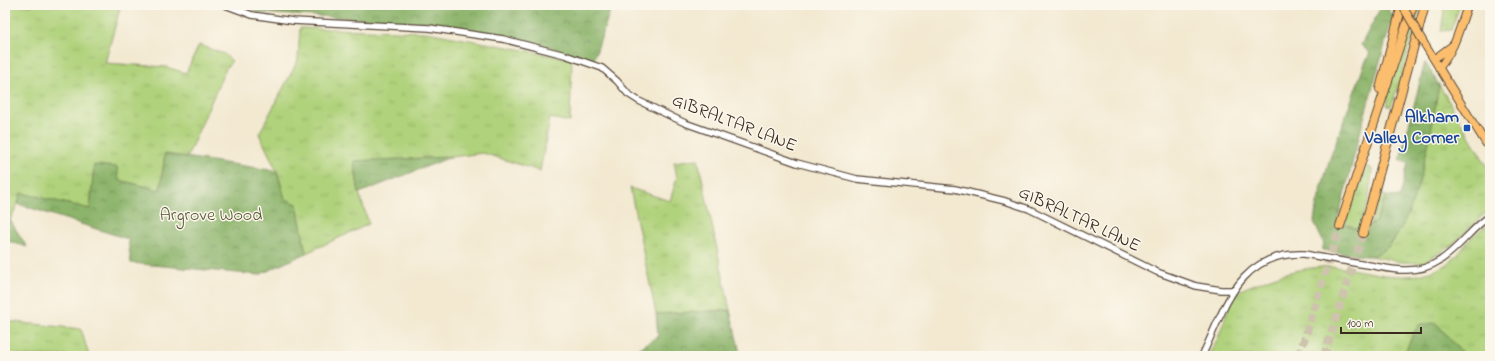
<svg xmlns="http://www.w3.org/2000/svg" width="1495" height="361" font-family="'Indie Flower',sans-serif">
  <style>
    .grass { fill: url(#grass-tufts); stroke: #767e4c }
    .forest { fill: url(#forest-crowns); stroke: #646f44 }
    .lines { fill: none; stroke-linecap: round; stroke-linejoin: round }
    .highway-tunnel { stroke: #cec3ad; stroke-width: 8; stroke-dasharray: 8 4; stroke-linecap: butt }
    .minor-casing { stroke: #574739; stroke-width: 8 }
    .major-casing { stroke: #574739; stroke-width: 9 }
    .highway-casing { stroke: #574739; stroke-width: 10 }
    .minor { stroke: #fff; stroke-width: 5.5 }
    .major { stroke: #fbbe6e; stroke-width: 7 }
    .highway { stroke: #fbbe6e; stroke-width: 8 }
    .major-bridge-casing { stroke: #574739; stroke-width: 9; stroke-linecap: butt }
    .major-bridge { stroke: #fbbe6e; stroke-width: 7 }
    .transit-dot { fill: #1a4fb4; stroke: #fbf7ec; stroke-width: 1.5 }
    .labels { text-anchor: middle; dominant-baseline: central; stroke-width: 3; stroke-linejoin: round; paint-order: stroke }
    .transit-label { font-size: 18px; font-weight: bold; fill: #164399; stroke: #fbf7ec; text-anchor: end }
    .street-label { font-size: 18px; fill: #3b2a1e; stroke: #fbf7ec }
    .park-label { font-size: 18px; fill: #585435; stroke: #fbf7ec }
  </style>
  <defs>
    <pattern id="grass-tufts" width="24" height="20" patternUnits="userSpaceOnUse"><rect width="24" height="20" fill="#b0d27b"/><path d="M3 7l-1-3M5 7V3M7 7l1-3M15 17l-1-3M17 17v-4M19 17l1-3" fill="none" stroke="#98b46a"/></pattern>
    <pattern id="forest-crowns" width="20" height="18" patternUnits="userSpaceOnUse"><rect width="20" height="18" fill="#8cb46b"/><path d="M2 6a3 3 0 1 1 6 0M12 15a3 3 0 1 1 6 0" fill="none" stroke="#749357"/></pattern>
  </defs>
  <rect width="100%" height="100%" fill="#fbf7ec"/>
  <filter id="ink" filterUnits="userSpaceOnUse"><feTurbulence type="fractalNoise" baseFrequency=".025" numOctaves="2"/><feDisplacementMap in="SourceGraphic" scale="8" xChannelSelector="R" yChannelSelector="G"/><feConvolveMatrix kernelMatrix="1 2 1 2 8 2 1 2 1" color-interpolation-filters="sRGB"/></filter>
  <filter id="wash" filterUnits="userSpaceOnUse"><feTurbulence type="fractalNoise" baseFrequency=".012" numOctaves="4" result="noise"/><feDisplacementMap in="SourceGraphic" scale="16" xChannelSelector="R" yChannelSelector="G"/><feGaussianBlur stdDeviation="0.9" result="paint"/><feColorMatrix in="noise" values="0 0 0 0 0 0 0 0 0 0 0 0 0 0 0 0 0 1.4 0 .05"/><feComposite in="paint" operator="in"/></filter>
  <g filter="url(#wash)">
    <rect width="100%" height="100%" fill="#f3e9d1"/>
    <g class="grass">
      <path d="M5 5H116L120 8 105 63 166 67 186 73 199 45 224 54 232 61 226 68 187 157 165 154 160 190 119 180 94 166 90 209 21 193 18 204 10 220 5 219Z"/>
      <path d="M1416 5H1421L1400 81 1391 106H1388C1383 96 1411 21 1416 5Z"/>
      <path d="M1445 5H1460L1451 30 1441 31Z"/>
      <path d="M300 28 426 32 572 59 570 122 550 118 540 171 483 153 451 157 354 161 359 193 369 224 306 253 297 204 285 199 277 171 259 134 298 60Z"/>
      <path d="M1439 85 1490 171V209L1450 247 1422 263 1401 262 1371 256C1378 253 1387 249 1392 243 1397 237 1400 229 1404 222 1424 179 1430 131 1439 85Z"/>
      <path d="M698 159 730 310 656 314 630 188 670 201 677 177 674 162Z"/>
      <path d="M1368 167H1370L1372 170C1371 181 1370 192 1368 203 1366 211 1359 223 1360 230L1345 224 1359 183Z"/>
      <path d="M1382 193 1386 196 1375 222 1373 224H1370Z"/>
      <path d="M1490 223V356H1462L1463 354 1436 323 1405 352 1407 356H1207C1211 351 1214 346 1217 340 1223 327 1229 300 1240 291 1245 287 1259 283 1265 280 1286 272 1311 266 1334 267 1370 270 1399 284 1436 270 1454 263 1459 252 1471 238 1476 233 1484 227 1490 223Z"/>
      <path d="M5 321 81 329 89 356H5Z"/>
    </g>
    <g class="forest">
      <path d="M238 5H612L593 62C489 20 372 20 261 13Z"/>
      <path d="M1382 5H1385L1393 16 1365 114 1338 219 1337 227 1345 224 1360 230 1365 234 1370 224H1373L1375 222 1386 196 1400 197 1408 163 1400 160 1425 62 1439 85C1432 124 1416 247 1371 256 1363 257 1333 251 1322 250L1324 244 1314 222 1316 208 1329 161 1365 63 1370 53 1361 45Z"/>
      <path d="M165 154 277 171 285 199 297 204 306 253 259 275 131 263 128 239 18 204 21 193 90 209 94 165 117 167 119 180 160 190Z"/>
      <path d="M451 157 359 193 354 161Z"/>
      <path d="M5 219 10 220 27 247 5 240Z"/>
      <path d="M730 310 740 353 628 356 658 336 656 314Z"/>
      <path d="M1436 323 1463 354 1462 356H1407L1405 352 1414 332 1420 324Z"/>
    </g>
  </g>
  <g filter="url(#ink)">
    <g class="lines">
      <g class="highway-tunnel">
        <path d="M1299 356 1340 226"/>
        <path d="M1324 356 1363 233"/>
      </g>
      <g class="minor-casing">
        <g id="minor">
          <path d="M225 5 252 15 293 21 429 28 503 39 565 55 602 68 617 81 628 94 639 101 685 123 797 163 857 179 955 189 1005 201 1029 209 1157 272 1196 286 1221 290H1234"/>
          <path d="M1202 356C1225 308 1239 251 1304 254 1326 258 1347 262 1368 265 1381 267 1394 271 1407 270 1419 270 1430 267 1439 261 1459 249 1471 228 1490 216"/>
        </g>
      </g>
      <g class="major-casing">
        <g id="major">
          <path d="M1425 45 1490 150"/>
          <path d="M1434 59 1453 45"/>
          <path d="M1439 68C1456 48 1459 28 1468 5"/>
        </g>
      </g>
      <g class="highway-casing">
        <g id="highway">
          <path d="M1380 89 1402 5"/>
          <path d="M1340 226 1413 5"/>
          <path d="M1363 233 1425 5"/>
        </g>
      </g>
      <use href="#minor" class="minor"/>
      <use href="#major" class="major"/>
      <use href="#highway" class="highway"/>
      <g class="major-bridge-casing">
        <path id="major-bridge" d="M1402 5 1425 45"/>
      </g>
      <use href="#major-bridge" class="major-bridge"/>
    </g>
  </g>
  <rect class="transit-dot" x="1463" y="124" width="8" height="8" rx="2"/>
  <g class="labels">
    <g class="transit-label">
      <text x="1459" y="118">Alkham<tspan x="1459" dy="21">Valley Corner</tspan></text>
    </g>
    <g class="street-label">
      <text transform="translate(734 124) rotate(21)">GIBRALTAR LANE</text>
      <text transform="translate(1079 220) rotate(25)">GIBRALTAR LANE</text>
    </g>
    <g class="park-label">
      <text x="211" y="216">Argrove Wood</text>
    </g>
  </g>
  <rect width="1495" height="361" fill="none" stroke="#fbf7ec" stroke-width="20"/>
  <path d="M1341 327v6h80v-6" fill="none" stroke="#3b2a1e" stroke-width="2"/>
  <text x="1347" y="327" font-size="12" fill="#3b2a1e" stroke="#fbf7ec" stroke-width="3" paint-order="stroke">100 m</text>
</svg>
